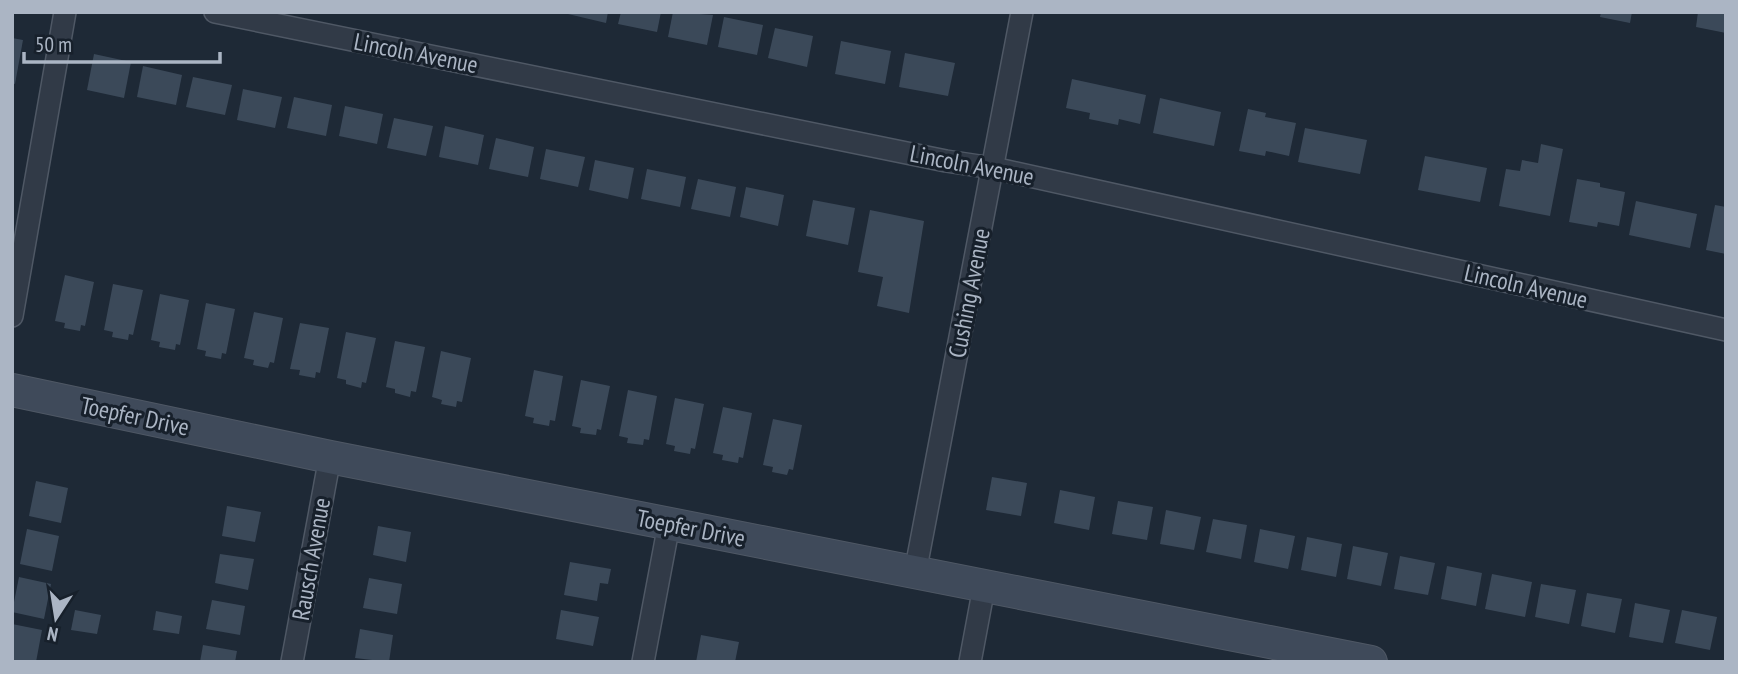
<svg xmlns="http://www.w3.org/2000/svg" width="1738" height="674" font-family="'PT Sans Narrow',sans-serif">
  <style>
    .building { fill: #3b4959 }
    .lines { fill: none; stroke-linecap: round; stroke-linejoin: round }
    .street-casing { stroke: #4f5865; stroke-width: 24 }
    .secondary-casing { stroke: #4f5865; stroke-width: 34 }
    .street { stroke: #313a47; stroke-width: 21 }
    .secondary { stroke: #3f4a5a; stroke-width: 32 }
    .labels { text-anchor: middle; dominant-baseline: central; stroke-width: 6; stroke-linejoin: round; paint-order: stroke }
    .street-label { font-size: 24px; fill: #abb5c4; stroke: #17202b }
  </style>
  <rect width="100%" height="100%" fill="#1e2936"/>
  <g class="building">
    <path d="M568 12H608L606 23 568 14Z"/>
    <path d="M621 12H661L657 32 618 24Z"/>
    <path d="M673 12 713 15 707 45 668 37Z"/>
    <path d="M1601 12H1632L1630 23 1600 17Z"/>
    <path d="M1698 12H1726V33L1696 27Z"/>
    <path d="M724 17 763 25 757 55 718 47Z"/>
    <path d="M775 28 813 36 807 67 768 58Z"/>
    <path d="M12 38 23 40 15 84 12 83Z"/>
    <path d="M841 41 891 51 885 84 835 74Z"/>
    <path d="M905 53 955 63 948 96 899 87Z"/>
    <path d="M94 54 131 62 124 98 87 90Z"/>
    <path d="M143 66 182 75 176 105 137 97Z"/>
    <path d="M193 77 232 85 225 115 186 107Z"/>
    <path d="M1072 79 1146 95 1140 124 1119 119 1118 125 1089 119 1090 113 1066 108Z"/>
    <path d="M243 89 282 97 275 128 237 120Z"/>
    <path d="M294 97 332 105 326 136 287 128Z"/>
    <path d="M1160 98 1221 112 1214 146 1153 133Z"/>
    <path d="M345 106 383 114 377 144 339 136Z"/>
    <path d="M1248 109 1266 113 1265 117 1296 123 1289 156 1266 151 1265 156 1239 151Z"/>
    <path d="M394 118 433 126 426 156 387 148Z"/>
    <path d="M445 126 484 135 478 165 439 157Z"/>
    <path d="M1305 128 1367 140 1360 174 1298 162Z"/>
    <path d="M496 138 534 147 528 177 489 169Z"/>
    <path d="M1541 144 1563 149 1550 216 1499 206 1506 169 1520 171 1522 160 1538 163Z"/>
    <path d="M546 149 585 157 578 187 540 179Z"/>
    <path d="M1425 156 1487 168 1480 202 1418 190Z"/>
    <path d="M595 160 634 168 628 199 589 190Z"/>
    <path d="M647 169 686 177 680 207 641 199Z"/>
    <path d="M698 179 736 187 730 217 691 209Z"/>
    <path d="M1577 179 1600 183V187L1625 192 1619 226 1598 222 1597 227 1569 222Z"/>
    <path d="M746 187 784 195 778 226 740 217Z"/>
    <path d="M813 200 855 208 848 245 806 236Z"/>
    <path d="M1636 201 1697 214 1690 248 1629 235Z"/>
    <path d="M1715 205 1726 207V254L1706 250Z"/>
    <path d="M870 210 924 221 909 313 877 306 883 277 858 272Z"/>
    <path d="M65 275 94 282 85 326 81 325 80 331 64 328 65 323 55 321Z"/>
    <path d="M113 284 143 290 133 335 129 334 128 340 112 337 113 332 104 330Z"/>
    <path d="M160 294 189 300 180 345 176 344 175 350 159 347 160 342 151 340Z"/>
    <path d="M206 303 235 309 226 354 222 353 221 359 205 356 206 351 197 349Z"/>
    <path d="M254 312 283 318 274 363 270 362 268 368 253 365 254 360 244 358Z"/>
    <path d="M300 323 329 328 320 373 316 372 315 378 299 375 300 370 290 369Z"/>
    <path d="M346 332 376 338 366 383 362 382 361 388 346 384V380L337 378Z"/>
    <path d="M395 341 425 347 416 392 411 391 410 397 395 393V389L386 387Z"/>
    <path d="M441 351 471 358 462 402 457 401 456 407 441 404 442 400 432 397Z"/>
    <path d="M534 370 563 376 555 421 550 420 549 426 533 423 534 418 525 416Z"/>
    <path d="M581 380 610 386 601 430 597 429 596 435 580 433 581 428 572 426Z"/>
    <path d="M628 390 657 396 649 440 644 439 643 445 627 443 628 438 619 436Z"/>
    <path d="M675 398 704 404 695 449 691 448 690 454 674 451 675 446 666 444Z"/>
    <path d="M723 407 752 413 743 458 739 457 738 463 722 460 723 455 713 453Z"/>
    <path d="M773 419 802 425 793 470 789 469 787 475 772 472 773 467 763 465Z"/>
    <path d="M992 477 1027 483 1021 516 986 510Z"/>
    <path d="M36 481 68 488 61 523 29 516Z"/>
    <path d="M1060 490 1095 497 1089 530 1054 523Z"/>
    <path d="M1118 501 1153 507 1147 540 1112 534Z"/>
    <path d="M227 506 261 512 255 542 222 536Z"/>
    <path d="M1166 510 1201 517 1194 550 1160 544Z"/>
    <path d="M1213 519 1247 525 1241 559 1206 552Z"/>
    <path d="M378 526 411 532 406 562 373 555Z"/>
    <path d="M27 529 59 536 52 571 20 564Z"/>
    <path d="M1260 529 1295 536 1288 569 1254 562Z"/>
    <path d="M1307 537 1342 544 1336 577 1301 570Z"/>
    <path d="M1353 546 1388 553 1381 586 1347 579Z"/>
    <path d="M220 554 254 559 248 590 215 583Z"/>
    <path d="M1400 556 1435 563 1428 595 1394 589Z"/>
    <path d="M570 562 611 569 608 584 600 583 597 601 564 595Z"/>
    <path d="M1447 566 1482 573 1476 606 1441 599Z"/>
    <path d="M1492 574 1532 582 1525 617 1485 609Z"/>
    <path d="M19 577 51 584 44 619 12 612Z"/>
    <path d="M369 578 402 584 397 614 363 608Z"/>
    <path d="M1541 584 1576 590 1569 624 1535 617Z"/>
    <path d="M1587 593 1622 599 1615 633 1581 626Z"/>
    <path d="M212 600 245 606 240 635 206 629Z"/>
    <path d="M1635 603 1670 610 1663 643 1629 637Z"/>
    <path d="M75 610 101 615 97 634 71 630Z"/>
    <path d="M561 610 599 617 593 646 556 639Z"/>
    <path d="M1682 610 1717 617 1710 650 1675 643Z"/>
    <path d="M156 611 182 616 179 634 153 630Z"/>
    <path d="M12 624 42 630 36 662 12 660Z"/>
    <path d="M360 629 393 635 389 662 355 658Z"/>
    <path d="M701 635 739 642 735 662H696Z"/>
    <path d="M203 645 237 651 235 662H200Z"/>
  </g>
  <g class="lines">
    <g class="street-casing">
      <g id="street">
        <path d="M215 12 946 161 993 168 1726 330"/>
        <path d="M12 316 65 12"/>
        <path d="M915 573 1022 12"/>
        <path d="M292 662 330 457"/>
        <path d="M643 662 669 524"/>
        <path d="M970 662 984 587"/>
      </g>
    </g>
    <g class="secondary-casing">
      <path id="secondary" d="M12 390 330 457 1371 662"/>
    </g>
    <use href="#street" class="street"/>
    <use href="#secondary" class="secondary"/>
  </g>
  <g class="labels">
    <g class="street-label">
      <text transform="translate(416 53) rotate(11)">Lincoln Avenue</text>
      <text transform="translate(972 165) rotate(11)">Lincoln Avenue</text>
      <text transform="translate(1526 286) rotate(13)">Lincoln Avenue</text>
      <text transform="translate(969 293) rotate(-79)">Cushing Avenue</text>
      <text transform="translate(135 416) rotate(12)">Toepfer Drive</text>
      <text transform="translate(691 528) rotate(11)">Toepfer Drive</text>
      <text transform="translate(311 559) rotate(-80)">Rausch Avenue</text>
    </g>
  </g>
  <rect width="1738" height="674" fill="none" stroke="#abb5c4" stroke-width="28"/>
  <g transform="translate(56 618) rotate(192)" stroke="#17202b" stroke-width="5" paint-order="stroke">
  <path d="M0-5L12 26L0 18L-12 26Z" fill="#abb5c4"/>
  <text y="-10" font-size="19" font-weight="bold" text-anchor="middle" fill="#abb5c4">N</text>
  </g>
  <path d="M24 52v10h196v-10" fill="none" stroke="#abb5c4" stroke-width="3.5"/>
  <text x="35" y="52" font-size="21" fill="#abb5c4" stroke="#17202b" stroke-width="5" paint-order="stroke">50 m</text>
</svg>
